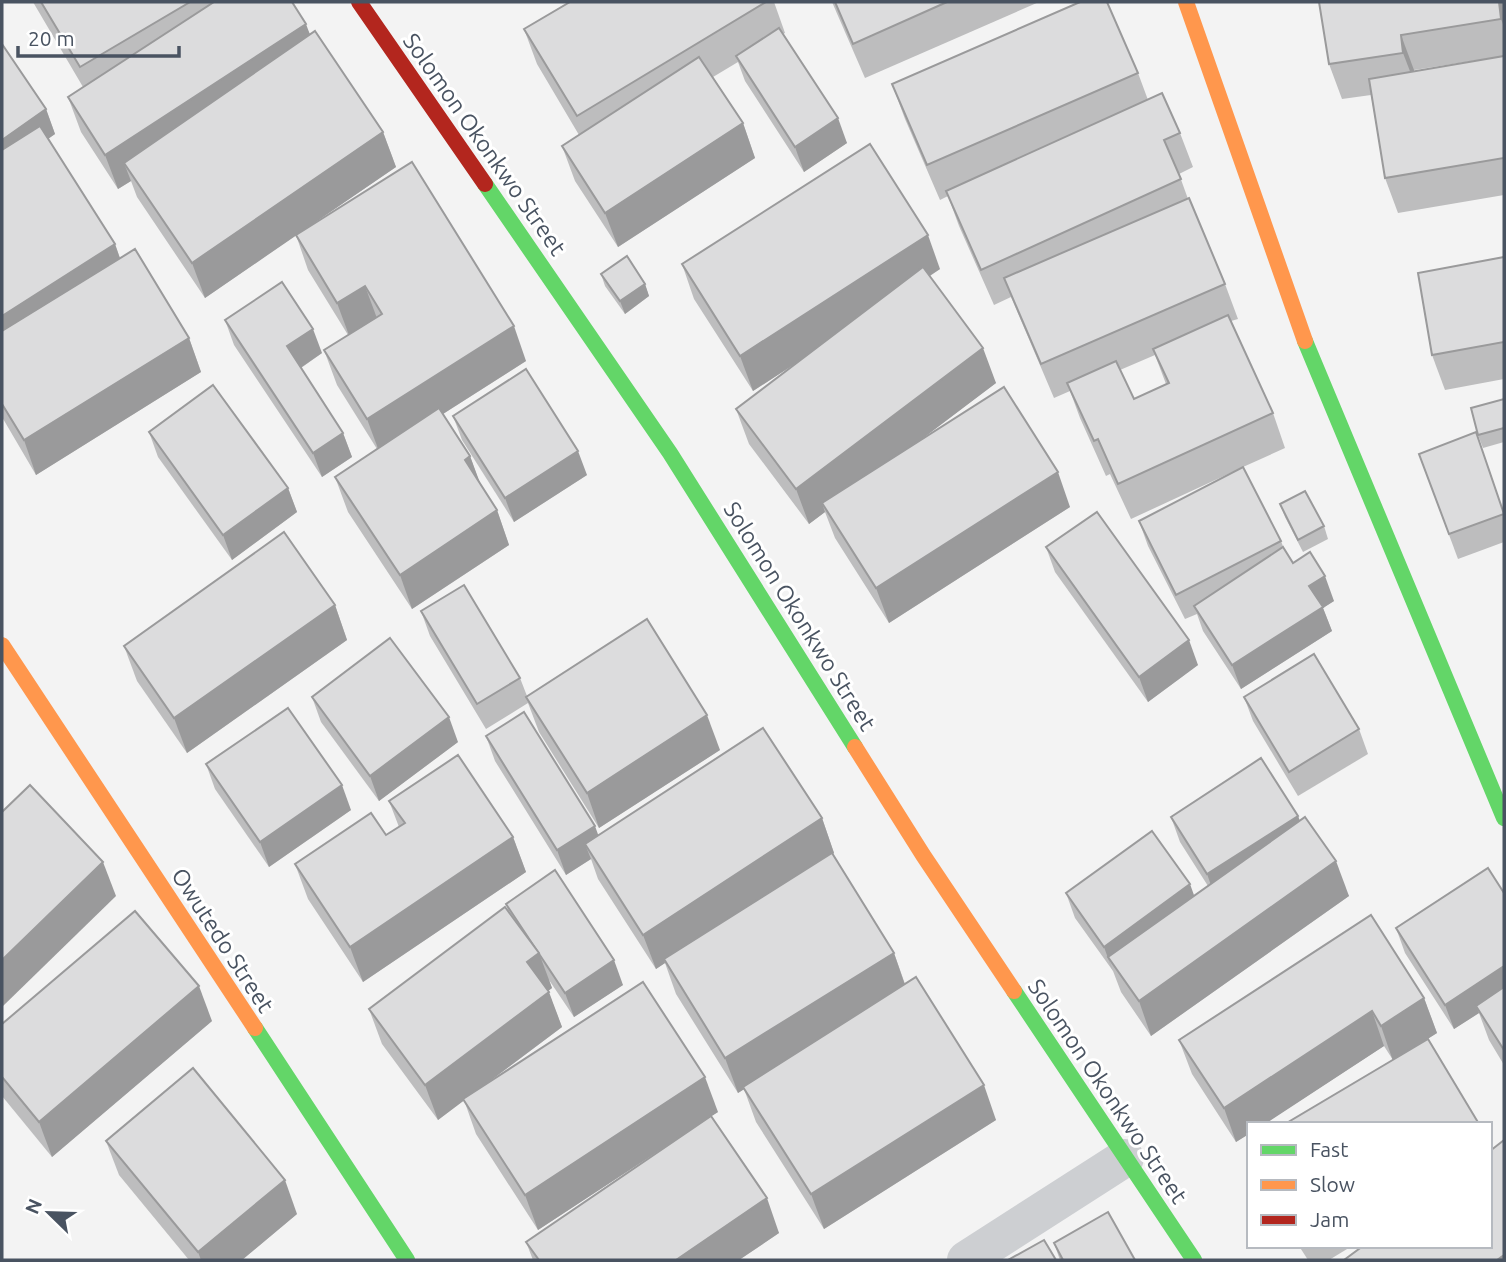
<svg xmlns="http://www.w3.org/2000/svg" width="1506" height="1262" font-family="Ubuntu,sans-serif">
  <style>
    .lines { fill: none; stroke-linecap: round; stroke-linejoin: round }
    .street { stroke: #cdcfd2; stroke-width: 38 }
    .fast { stroke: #63d668; stroke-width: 16 }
    .slow { stroke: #ff974d; stroke-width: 16 }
    .jam { stroke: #b3261e; stroke-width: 16 }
    .wall { fill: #bdbdbe; fill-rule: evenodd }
    .shaded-wall { fill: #9a9a9b }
    .building { fill: #dcdcdd; stroke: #9a9a9b; stroke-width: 2 }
    .labels { text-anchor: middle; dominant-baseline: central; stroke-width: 6; stroke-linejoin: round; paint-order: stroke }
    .street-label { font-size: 23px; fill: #495361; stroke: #fff }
  </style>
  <rect width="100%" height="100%" fill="#f3f3f3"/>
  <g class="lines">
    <path class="street" d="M966 1260 1125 1158"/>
    <g class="fast">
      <path d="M485 184 670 453 855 747"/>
      <path d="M1305 341 1504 818"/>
      <path d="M1014 991 1194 1260"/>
      <path d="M255 1028 407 1260"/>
    </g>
    <g class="slow">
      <path d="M1186 2 1305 341"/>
      <path d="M2 645 255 1028"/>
      <path d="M855 747 923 855 1014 991"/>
    </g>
    <path class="jam" d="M359 2 485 184"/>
  </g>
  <g class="wall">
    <path d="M33 2H292L310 34 383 132 396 167 296 235 526 361 443 414 470 456 480 484 497 510 509 545 412 609 348 512 335 477 377 449 337 385 324 350 348 335 308 270 296 235 205 298 137 197 131 181 118 189 81 132 68 97 83 87Z"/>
    <path d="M570 2H774L785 33 783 34 847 143 804 172 745 81 738 62 713 77 743 123 755 158 618 247 575 181 562 146 579 135 537 64 524 29Z"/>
    <path d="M832 2H1039L865 78Z"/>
    <path d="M1319 2H1504V56L1414 70V72L1504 56V195L1398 213 1385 178 1371 95 1342 99 1329 64Z"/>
    <path d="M2 44 46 109 55 134 48 139 115 244 120 258 189 338 201 372 36 475 2 417Z"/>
    <path d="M1138 73 1148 100 1180 133 1193 167 1179 174 1188 199 1225 284 1238 319 1231 321 1273 413 1285 448 1243 467 1281 541 1284 549 1293 563 1334 601 1323 608 1332 631 1241 689 1203 631 1197 614 1185 619 1148 546 1139 521 1239 469 1131 519 1110 474 1106 476 1080 418 1070 391 1054 398 1011 297 994 305 959 226 948 196 940 200 905 119 892 84ZM1155 355 1166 384 1134 399 1120 370Z"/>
    <path d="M1504 257V379L1445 390 1432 355Z"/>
    <path d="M682 264 940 269 930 276 996 383 913 445 1070 507 889 623 835 538 825 512 809 524 749 444 736 409 804 358 753 391 694 299Z"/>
    <path d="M601 274 645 284 649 296 625 314 605 286Z"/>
    <path d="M225 320 322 353 301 368 343 433 352 457 322 477 234 345Z"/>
    <path d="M1504 399V442L1483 448 1478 435Z"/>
    <path d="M453 416 587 475 514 522 462 440Z"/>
    <path d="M149 432 288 488 297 512 232 560 158 457Z"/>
    <path d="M1419 454 1504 511V542L1458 559Z"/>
    <path d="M1280 504 1324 526 1328 539 1303 552 1285 517Z"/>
    <path d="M1046 547 1198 665 1148 702 1055 572Z"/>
    <path d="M335 605 347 640 187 753 137 681 124 646Z"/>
    <path d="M421 611 520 678 527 696 720 750 599 828 539 732 528 703 486 729 430 636Z"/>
    <path d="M312 697 458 742 379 801 321 722Z"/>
    <path d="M1244 697 1359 729 1368 754 1298 796 1253 721Z"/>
    <path d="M486 736 598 836 822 818 834 853 833 854 894 953 905 984 996 1120 824 1229 756 1122 744 1089 738 1093 676 994 665 963 656 969 598 879 591 859 566 875 495 761Z"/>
    <path d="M206 764 351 810 269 867 215 789Z"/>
    <path d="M389 801 513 837 526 872 363 982 308 899 295 864 386 835 399 827Z"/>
    <path d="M1298 816 1300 821 1349 896 1151 1036 1121 992 1113 971 1075 918 1066 893 1195 896 1208 886 1180 842 1171 817Z"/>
    <path d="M1504 893V1065L1489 1040 1479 1013 1454 1029 1405 953 1396 928Z"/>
    <path d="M506 904 623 985 574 1017 549 980 552 988 548 991 562 1027 478 1090 718 1112 711 1116 779 1233 739 1260H533L526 1242 677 1139 538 1230 476 1134 464 1100 438 1120 382 1044 369 1009 508 911Z"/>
    <path d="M1424 998 1437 1033 1393 1060 1384 1046 1236 1142 1192 1074 1179 1040Z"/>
    <path d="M212 1021 52 1157 2 1096V1024Z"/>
    <path d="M106 1141 297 1214 242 1260H189L119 1175Z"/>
    <path d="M1054 1243 1135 1260H1060Z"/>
    <path d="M1299 1246H1352L1329 1260H1308Z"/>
  </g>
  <g class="shaded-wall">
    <path d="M1499 2H1504V27L1501 19Z"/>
    <path d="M306 24 319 59 124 163 131 181 118 189 105 155Z"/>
    <path d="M1401 35 1414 70 1416 87 1403 53Z"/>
    <path d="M46 109 55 134 2 171V140Z"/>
    <path d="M838 118 847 143 804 172 795 147Z"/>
    <path d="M743 123 755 158 618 247 605 213Z"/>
    <path d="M383 132 396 167 205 298 192 263Z"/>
    <path d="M928 235 940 269 753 391 740 356Z"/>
    <path d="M115 244 127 279 2 359V316Z"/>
    <path d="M645 284 649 296 625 314 620 301Z"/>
    <path d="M365 286 378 321 350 338 337 303Z"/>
    <path d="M514 326 526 361 380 454 367 419Z"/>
    <path d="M313 329 322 353 296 371 287 346Z"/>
    <path d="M189 338 201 372 36 475 24 440Z"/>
    <path d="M983 348 996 383 827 511 822 503 825 512 809 524 796 489Z"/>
    <path d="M343 433 352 457 322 477 313 453Z"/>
    <path d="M578 451 587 475 514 522 505 498Z"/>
    <path d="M470 456 483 491 465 460Z"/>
    <path d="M1058 472 1070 507 889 623 876 588Z"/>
    <path d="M288 488 297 512 232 560 223 535Z"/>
    <path d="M497 510 509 545 412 609 400 575Z"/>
    <path d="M1325 576 1334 601 1323 608 1332 631 1241 689 1232 665 1309 586Z"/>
    <path d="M335 605 347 640 187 753 174 718Z"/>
    <path d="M1189 640 1198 665 1148 702 1139 677Z"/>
    <path d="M707 715 720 750 599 828 587 793Z"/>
    <path d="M449 717 458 742 379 801 370 776Z"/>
    <path d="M342 785 351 810 269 867 260 842Z"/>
    <path d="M1298 816 1307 841 1216 899 1207 874Z"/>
    <path d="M822 818 834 853 666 963 664 959 665 963 656 969 643 935Z"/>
    <path d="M595 826 604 851 585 844 591 859 566 875 557 850Z"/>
    <path d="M513 837 526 872 363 982 350 947Z"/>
    <path d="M1336 861 1349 896 1151 1036 1139 1001Z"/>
    <path d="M103 862 116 896 2 1007V960Z"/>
    <path d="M1190 884 1199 909 1108 957 1113 972 1104 947Z"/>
    <path d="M539 953 552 988 540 997 527 962Z"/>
    <path d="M894 953 906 988 738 1093 725 1058Z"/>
    <path d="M614 960 623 985 574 1017 565 993Z"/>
    <path d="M1504 966V997L1476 1006 1479 1013 1454 1029 1445 1005Z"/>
    <path d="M199 986 212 1021 52 1157 39 1122Z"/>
    <path d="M549 992 562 1027 438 1120 425 1085Z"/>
    <path d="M1424 998 1437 1033 1393 1061 1381 1026Z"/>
    <path d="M1372 1011 1384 1046 1265 1124H1249V1134L1236 1142 1224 1108Z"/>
    <path d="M705 1077 718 1112 538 1230 525 1195Z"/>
    <path d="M984 1085 996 1120 824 1229 811 1194Z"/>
    <path d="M285 1180 297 1214 242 1260H201L198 1252Z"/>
    <path d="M767 1198 779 1233 739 1260H676Z"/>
    <path d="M1504 1255V1260H1497Z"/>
  </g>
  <g class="building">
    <path d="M41 2H190L80 67Z"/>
    <path d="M214 2H292L306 24 105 155 68 97Z"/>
    <path d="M570 2H766L577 116 524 29Z"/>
    <path d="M835 2H947L853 44Z"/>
    <path d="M1080 2H1107L1138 73 927 165 892 84Z"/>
    <path d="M1319 2H1499L1501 19 1401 35 1403 53 1329 64Z"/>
    <path d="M779 28 838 118 795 147 736 56Z"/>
    <path d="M315 31 383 132 192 263 124 163Z"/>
    <path d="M2 44 46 109 2 140Z"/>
    <path d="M1504 56V158L1385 178 1369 79Z"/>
    <path d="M699 57 743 123 605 213 562 146Z"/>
    <path d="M1162 93 1180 133 1164 140 1181 179 981 270 946 191Z"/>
    <path d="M40 126 115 244 2 316V150Z"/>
    <path d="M870 144 928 235 740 356 682 264Z"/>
    <path d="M412 162 514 326 367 419 324 350 382 314 365 286 337 303 296 235Z"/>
    <path d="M1189 198 1225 284 1041 364 1004 278Z"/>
    <path d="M135 249 189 338 24 440 2 404V331Z"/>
    <path d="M627 256 645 284 620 301 601 274Z"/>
    <path d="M1504 257V342L1432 355 1418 273Z"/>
    <path d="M923 267 983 348 796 489 736 409Z"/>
    <path d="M282 282 313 329 287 346 343 433 313 453 225 320Z"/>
    <path d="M1228 315 1273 413 1118 484 1098 439 1094 441 1067 383 1116 361 1134 399 1169 383 1153 349Z"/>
    <path d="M526 369 578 451 505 498 453 416Z"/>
    <path d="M213 385 288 488 223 535 149 432Z"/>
    <path d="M1004 387 1058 472 876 588 822 503Z"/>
    <path d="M1504 399V428L1478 435 1471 408Z"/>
    <path d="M439 408 470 456 465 460 497 510 400 575 335 477Z"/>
    <path d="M1476 432 1504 514 1449 534 1419 454Z"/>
    <path d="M1243 467 1281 541 1176 595 1139 521Z"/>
    <path d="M1305 491 1324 526 1298 540 1280 504Z"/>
    <path d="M1097 512 1189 640 1139 677 1046 547Z"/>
    <path d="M284 532 335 605 174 718 124 646Z"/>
    <path d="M1283 547 1293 563 1310 552 1325 576 1309 586 1323 607 1232 665 1194 606Z"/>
    <path d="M464 585 520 678 477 704 421 611Z"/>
    <path d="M647 619 707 715 587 793 526 697Z"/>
    <path d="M390 638 449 717 370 776 312 697Z"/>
    <path d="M1314 654 1359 729 1289 772 1244 697Z"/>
    <path d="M288 708 342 785 260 842 206 764Z"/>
    <path d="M524 712 595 826 557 850 486 736Z"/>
    <path d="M763 728 822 818 643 935 585 844Z"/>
    <path d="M458 755 513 837 350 947 295 864 371 813 386 835 405 823 389 801Z"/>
    <path d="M1261 758 1298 816 1207 874 1171 817Z"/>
    <path d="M30 785 103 862 2 960V812Z"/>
    <path d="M1305 817 1336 861 1139 1001 1108 957Z"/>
    <path d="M1152 831 1190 884 1104 947 1066 893Z"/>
    <path d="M832 853 894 953 725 1058 664 959Z"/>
    <path d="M1488 868 1504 893V966L1445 1005 1396 928Z"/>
    <path d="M555 870 614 960 565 993 506 904Z"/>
    <path d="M505 907 539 953 527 962 549 992 425 1085 369 1009Z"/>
    <path d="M135 911 199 986 39 1122 2 1077V1024Z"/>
    <path d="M1371 915 1424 998 1381 1026 1372 1011 1224 1108 1179 1040Z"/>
    <path d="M916 977 984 1085 811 1194 743 1087Z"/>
    <path d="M643 982 705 1077 525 1195 463 1099Z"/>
    <path d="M1504 987V1050L1476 1006Z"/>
    <path d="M1428 1039 1479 1124H1285Z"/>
    <path d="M193 1068 285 1180 198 1252 106 1141Z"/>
    <path d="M711 1116 767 1198 676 1260H539L526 1242Z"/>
    <path d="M1504 1140V1255L1497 1260H1344L1363 1246H1490V1151Z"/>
    <path d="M1108 1212 1135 1260H1063L1054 1243Z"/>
    <path d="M1044 1240 1056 1260H1008Z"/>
  </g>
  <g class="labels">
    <g class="street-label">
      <text transform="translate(485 144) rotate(55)">Solomon Okonkwo Street</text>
      <text transform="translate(800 616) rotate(58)">Solomon Okonkwo Street</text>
      <text transform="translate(223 940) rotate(57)">Owutedo Street</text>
      <text transform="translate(1108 1091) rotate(56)">Solomon Okonkwo Street</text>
    </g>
  </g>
  <rect width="1506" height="1262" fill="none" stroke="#495361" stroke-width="7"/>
  <rect x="1247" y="1122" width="245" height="126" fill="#ffffff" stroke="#b6bac0" stroke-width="2"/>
  <rect x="1261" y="1145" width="35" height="10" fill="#63d668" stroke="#b6bac0" stroke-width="2"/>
  <text x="1310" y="1157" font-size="21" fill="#495361">Fast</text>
  <rect x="1261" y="1180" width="35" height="10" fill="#ff974d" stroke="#b6bac0" stroke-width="2"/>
  <text x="1310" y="1192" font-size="21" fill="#495361">Slow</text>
  <rect x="1261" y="1215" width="35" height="10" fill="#b3261e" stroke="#b6bac0" stroke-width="2"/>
  <text x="1310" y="1227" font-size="21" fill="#495361">Jam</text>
  <g transform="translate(49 1213) rotate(293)" stroke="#ffffff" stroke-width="5" paint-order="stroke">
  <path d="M0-5L12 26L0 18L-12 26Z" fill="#495361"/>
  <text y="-10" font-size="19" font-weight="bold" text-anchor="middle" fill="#495361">N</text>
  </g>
  <path d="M18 46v10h161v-10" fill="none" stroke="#495361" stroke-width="3.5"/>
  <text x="28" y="46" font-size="21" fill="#495361" stroke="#ffffff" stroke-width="5" paint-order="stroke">20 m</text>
</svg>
